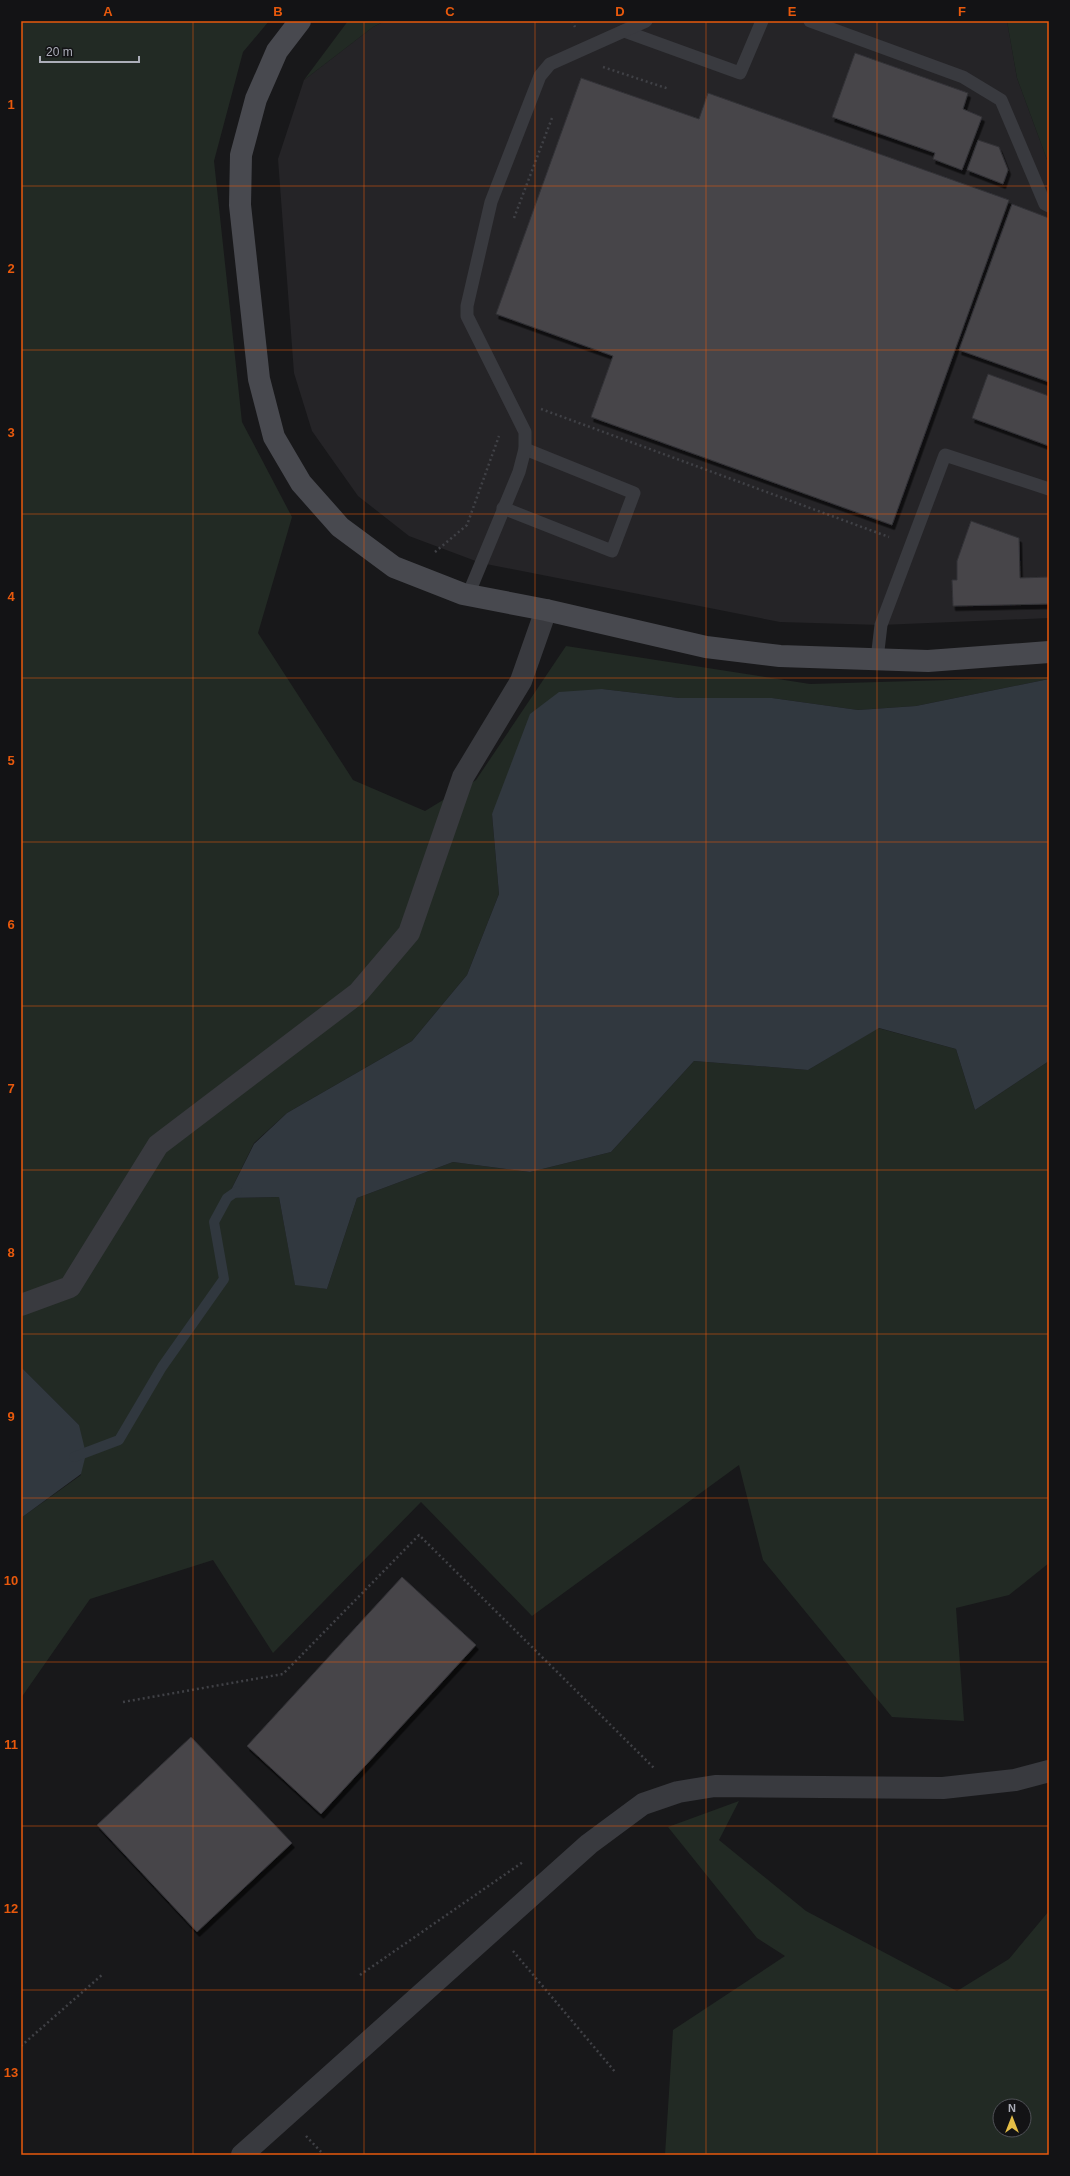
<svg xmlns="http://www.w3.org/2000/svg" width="1070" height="2176" font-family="Helvetica,sans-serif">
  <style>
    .built { fill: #252427 }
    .green { fill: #222a24; fill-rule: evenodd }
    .water { fill: #31383f }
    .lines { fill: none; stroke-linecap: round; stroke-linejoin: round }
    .stream { stroke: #31383f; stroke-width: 10 }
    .building { fill: #46454a; stroke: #333236; filter: url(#shadow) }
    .path { stroke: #404146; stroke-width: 2.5; stroke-dasharray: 2 3; stroke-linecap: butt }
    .lane { stroke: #393a3f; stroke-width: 13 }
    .street { stroke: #393a3f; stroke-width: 22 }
    .secondary { stroke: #48494f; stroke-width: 22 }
    .grid { fill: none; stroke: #e8590c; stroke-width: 1; stroke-opacity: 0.55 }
    .neatline { fill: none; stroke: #e8590c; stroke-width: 1.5 }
    .grid-label { font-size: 13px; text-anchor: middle; font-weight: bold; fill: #e8590c }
  </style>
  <defs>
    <filter id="shadow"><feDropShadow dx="2.5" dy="4.5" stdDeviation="0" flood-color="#0009"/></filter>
  </defs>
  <rect width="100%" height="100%" fill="#18181a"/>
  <path class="built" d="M385 21H1007L1017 78 1049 165V618L881 625 780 622 481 563 409 536 358 496 312 431 294 373 278 159 304 80 373 27Z"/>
  <g class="green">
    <path d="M21 21H269L243 52 214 161 242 422 292 517 258 633 353 780 425 811 476 780 566 646 810 684 1049 677V679L916 706 858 710 772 698H679L602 689 492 814 499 894 467 975 412 1041 287 1113 254 1143 227 1198 279 1197 295 1284 327 1289 357 1198 453 1162 530 1172 611 1152 694 1061 808 1070 878 1028 956 1049 975 1110 1049 1061V1563L1009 1595 956 1608 964 1721 892 1717 763 1560 739 1465 532 1616 421 1502 273 1653 213 1560 90 1599 21 1698V1518L81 1475 79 1425 21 1367Z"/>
    <path d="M348 21H385L373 27 304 80Z"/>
    <path d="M1007 21H1049V165L1017 78Z"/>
    <path d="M739 1801 719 1840 806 1911 957 1991 1009 1959 1049 1911V2155H665L673 2030 785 1956 757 1938 668 1827ZM1000 2106H1024V2130H1000Z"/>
  </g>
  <g class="water">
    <path d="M1049 679V1061L975 1110 956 1049 879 1028 808 1070 694 1061 611 1152 530 1172 453 1162 357 1198 327 1289 295 1285 279 1197 227 1198 254 1144 287 1113 412 1041 467 975 499 894 492 814 530 714 559 692 602 689 679 698H772L858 710 916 706Z"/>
    <path d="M21 1367 79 1425 86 1454 81 1474 21 1518Z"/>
  </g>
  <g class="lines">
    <path class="stream" d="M74 1457 119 1440 162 1367 224 1279 214 1222 227 1198 237 1191"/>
  </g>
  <g class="building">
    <path d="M855 53 968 93 963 109 982 117 962 170 933 159 935 153 832 117Z"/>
    <path d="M581 78 699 119 708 93 1009 200 892 525 591 417 613 356 496 314Z"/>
    <path d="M978 140 999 147 1008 170 1003 184 967 170Z"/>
    <path d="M1012 204 1049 218V382L959 350Z"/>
    <path d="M988 374 1049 396V446L972 418Z"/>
    <path d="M971 521 1019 538 1020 578 1049 577V604L953 606 952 580H957V561Z"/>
    <path d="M402 1577 476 1645 321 1814 247 1746Z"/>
    <path d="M191 1737 292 1843 197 1932 97 1825Z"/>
  </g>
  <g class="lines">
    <g class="path">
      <path d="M572 21 575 27"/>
      <path d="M603 67 669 89"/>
      <path d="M514 218 552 118"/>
      <path d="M541 409 889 537"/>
      <path d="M435 552 467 525 499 436"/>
      <path d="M123 1702 283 1674 419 1535 655 1769"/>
      <path d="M513 1951 616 2073"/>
      <path d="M360 1975 523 1862"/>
      <path d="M21 2046 103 1974"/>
      <path d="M306 2136 324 2155"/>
    </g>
    <g class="lane">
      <path d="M810 21 963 77 1001 100 1045 204 1049 206"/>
      <path d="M624 31 740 73 762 21"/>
      <path d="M503 508 612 551 634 493 525 449"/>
      <path d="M468 595 519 472 525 449V432L467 316V306L491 202 540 76 550 64 646 21"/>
      <path d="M877 659 881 625 945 455 1049 489"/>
    </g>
    <g class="street">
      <path d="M21 1305 70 1287 158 1145 358 993 409 933 463 777 521 681 546 610"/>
      <path d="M242 2155 589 1844 643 1804 678 1792 715 1786 943 1788 1015 1780 1049 1771"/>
    </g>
    <path class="secondary" d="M300 21 277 51 256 99 241 155 240 205 259 379 274 437 301 483 340 527 394 567 463 594 546 610 706 647 780 656 928 661 1049 652"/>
  </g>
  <path class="grid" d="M193 21V2155M364 21V2155M535 21V2155M706 21V2155M877 21V2155M21 186H1049M21 350H1049M21 514H1049M21 678H1049M21 842H1049M21 1006H1049M21 1170H1049M21 1334H1049M21 1498H1049M21 1662H1049M21 1826H1049M21 1990H1049"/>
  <rect width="1070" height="2176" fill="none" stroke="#131315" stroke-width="44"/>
  <g transform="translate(1012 2118)"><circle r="19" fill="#131315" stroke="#505157"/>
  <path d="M0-3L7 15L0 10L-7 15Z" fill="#e5be46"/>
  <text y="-6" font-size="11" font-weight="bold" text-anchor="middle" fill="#acaeb9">N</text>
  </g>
  <path d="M40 56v6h99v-6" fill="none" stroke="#acaeb9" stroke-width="2"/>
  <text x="46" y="56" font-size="12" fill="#acaeb9" stroke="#131315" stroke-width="3" paint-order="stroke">20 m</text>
  <rect x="22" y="22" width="1026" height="2132" class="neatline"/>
  <g class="grid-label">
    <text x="108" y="16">A</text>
    <text x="278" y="16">B</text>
    <text x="450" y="16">C</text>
    <text x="620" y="16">D</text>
    <text x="792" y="16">E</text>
    <text x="962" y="16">F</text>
    <text x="11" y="109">1</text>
    <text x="11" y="273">2</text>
    <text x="11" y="437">3</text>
    <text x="11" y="601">4</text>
    <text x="11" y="765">5</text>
    <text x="11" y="929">6</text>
    <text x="11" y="1093">7</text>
    <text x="11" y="1257">8</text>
    <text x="11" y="1421">9</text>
    <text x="11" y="1585">10</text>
    <text x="11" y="1749">11</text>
    <text x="11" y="1913">12</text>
    <text x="11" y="2077">13</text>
  </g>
</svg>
